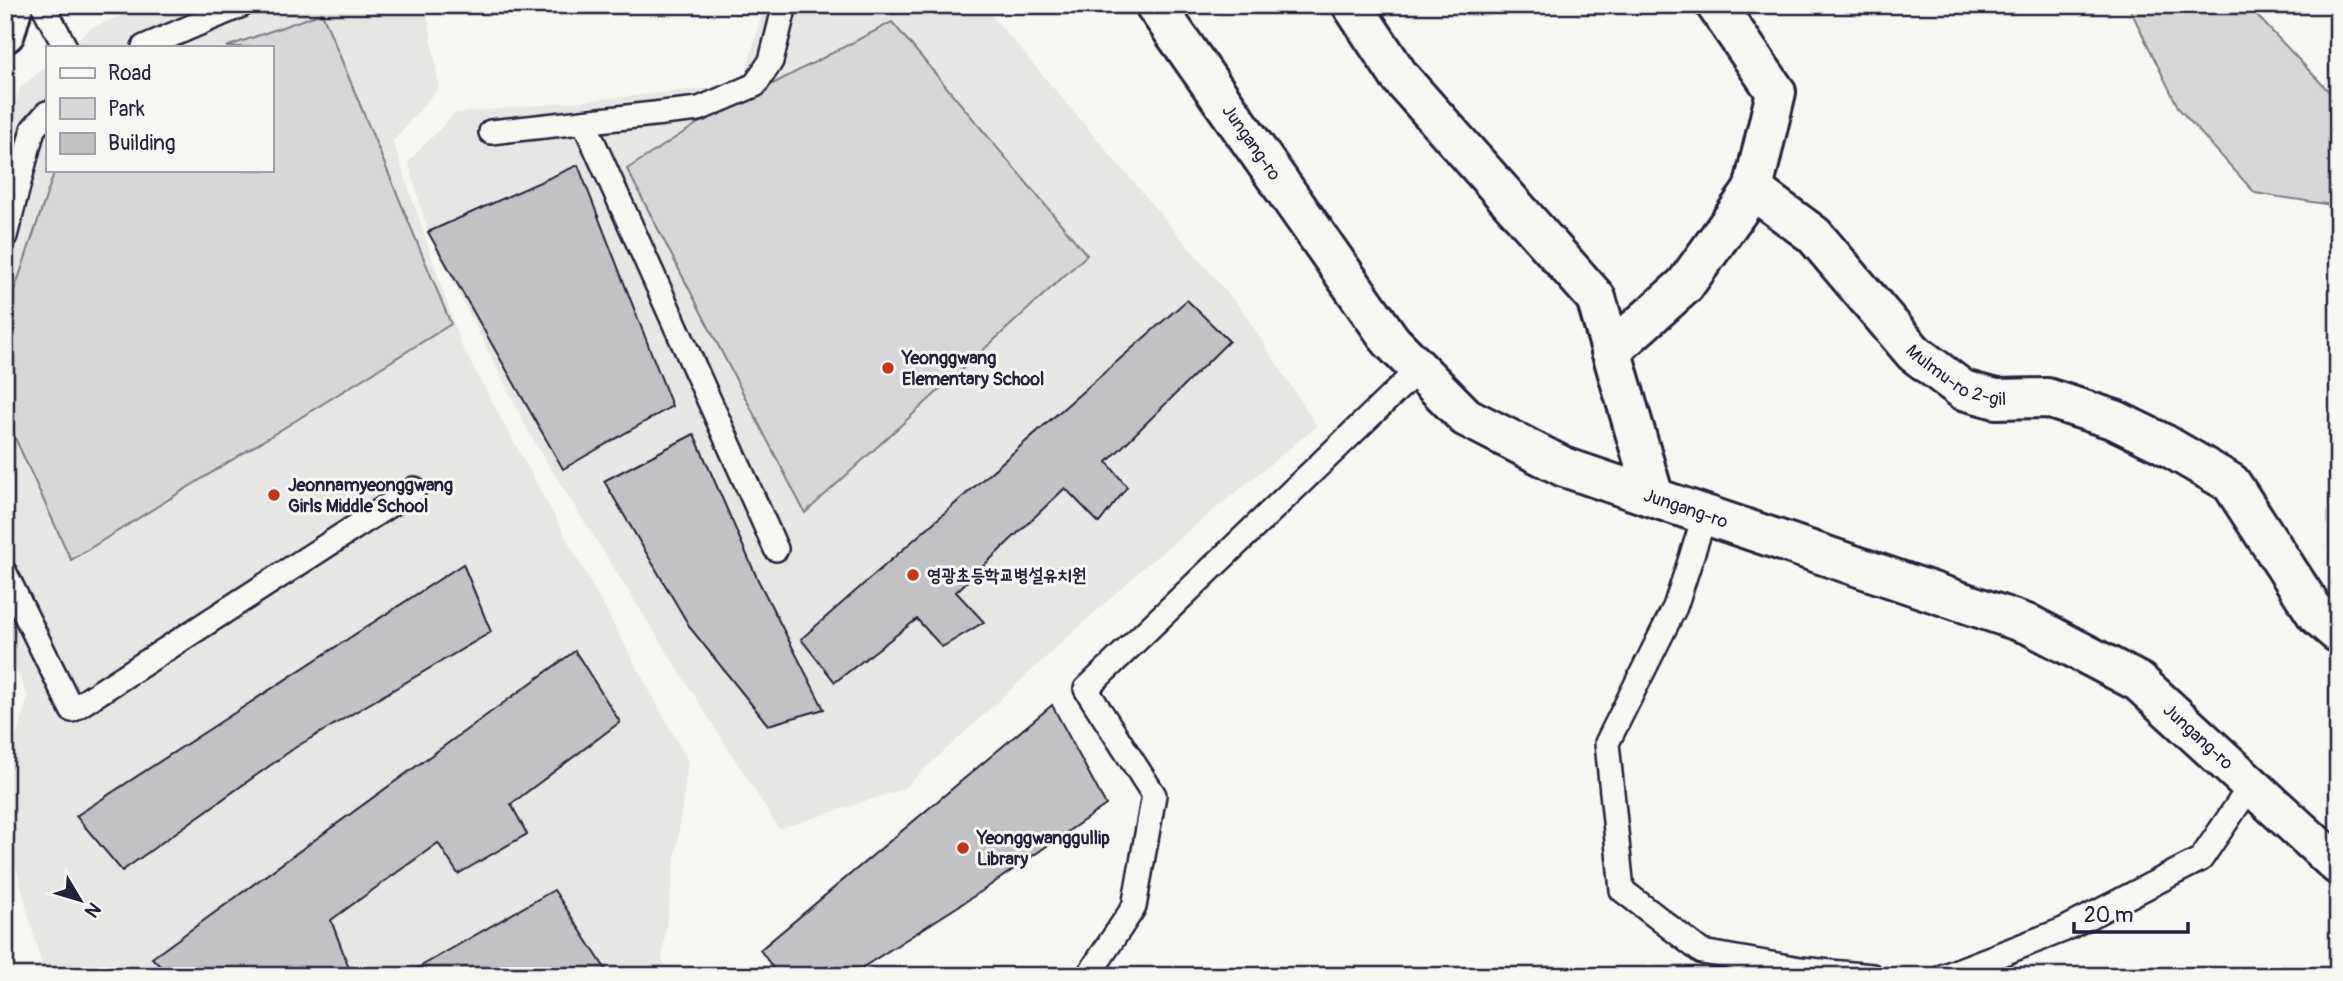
<svg xmlns="http://www.w3.org/2000/svg" width="2343" height="981" font-family="Pangolin,'Poor Story',sans-serif">
  <style>
    .built { fill: #e6e6e4 }
    .green { fill: #d7d7d7; stroke: #7c7c89; stroke-width: 2 }
    .building { fill: #c2c2c4; stroke: #22223b; stroke-width: 2 }
    .lines { fill: none; stroke-linecap: round; stroke-linejoin: round }
    .lane-casing { stroke: #22223b; stroke-width: 28 }
    .street-casing { stroke: #22223b; stroke-width: 44 }
    .secondary-casing { stroke: #22223b; stroke-width: 44 }
    .lane { stroke: #f6f6f2; stroke-width: 23 }
    .street { stroke: #f6f6f2; stroke-width: 38 }
    .secondary { stroke: #f6f6f2; stroke-width: 38 }
    .poi-dot { fill: #c8321e; stroke: #f6f6f2; stroke-width: 2.5 }
    .labels { text-anchor: middle; dominant-baseline: central; stroke-width: 6; stroke-linejoin: round; paint-order: stroke }
    .street-label { font-size: 18px; fill: #22223b; stroke: #f6f6f2 }
    .poi-label { font-size: 18px; font-weight: bold; fill: #22223b; stroke: #f6f6f2; text-anchor: start }
  </style>
  <rect width="100%" height="100%" fill="#f6f6f2"/>
  <filter id="ink" filterUnits="userSpaceOnUse"><feTurbulence type="fractalNoise" baseFrequency=".0143" numOctaves="2"/><feDisplacementMap in="SourceGraphic" scale="14" xChannelSelector="R" yChannelSelector="G"/><feConvolveMatrix kernelMatrix="1 2 1 2 8 2 1 2 1" color-interpolation-filters="sRGB"/></filter>
  <g filter="url(#ink)">
    <g class="built">
      <path d="M146 5H426L439 87 393 141 461 345 688 761 662 958 669 976 44 974 5 825V775L28 697 5 645V139L20 88 47 65V170H271V47H68L91 28Z"/>
      <path d="M764 5H983L1242 310 1317 426 1144 567 903 789 779 829 534 442 428 232 408 162 455 113 743 85Z"/>
    </g>
    <g class="green">
      <path d="M2128 5H2247L2338 101V206L2255 193 2179 109Z"/>
      <path d="M322 13 451 324 71 560 5 416V318L55 170H271V47H226Z"/>
      <path d="M892 22 1087 255 805 513 627 169 703 120Z"/>
    </g>
    <g class="building">
      <path d="M578 165 672 406 563 469 428 232Z"/>
      <path d="M1187 300 1229 341 1107 462 1127 487 1099 523 1065 488 956 592 984 622 942 647 917 619 835 682 801 639Z"/>
      <path d="M694 434 757 578 824 709 768 725 691 629 604 481Z"/>
      <path d="M463 564 491 632 296 747 122 871 76 816Z"/>
      <path d="M575 651 620 722 511 804 527 834 458 874 438 843 331 920 352 976H276L273 972 266 976H170L152 958Z"/>
      <path d="M1052 705 1106 805 982 891 849 976H779L760 950Z"/>
      <path d="M554 890 610 976H420L416 969Z"/>
    </g>
    <g class="lines">
      <g class="lane-casing">
        <g id="lane">
          <path d="M43 5 65 47"/>
          <path d="M144 47 242 5"/>
          <path d="M584 122 776 549"/>
          <path d="M491 132 699 109 755 85 771 61 785 5"/>
          <path d="M5 236 33 129 47 113"/>
          <path d="M1705 515 1675 607 1607 743 1622 890 1702 952 1800 969 1872 976"/>
          <path d="M5 573 72 710 414 489"/>
          <path d="M1088 976 1134 907 1154 795 1086 689 1419 369"/>
          <path d="M1944 976 2063 930 2201 859 2251 785"/>
        </g>
      </g>
      <g class="street-casing">
        <g id="street">
          <path d="M1352 5 1399 76 1596 298 1654 497"/>
          <path id="s1" d="M1716 5 1776 92 1753 190 1814 235 1914 353 1963 390 1996 399 2047 398 2115 420 2164 444 2231 483 2316 614 2338 633"/>
          <path d="M5 33 13 5"/>
          <path d="M1611 351 1685 285 1753 190"/>
        </g>
      </g>
      <g class="secondary-casing">
        <g id="secondary">
          <path id="s2" d="M1155 5 1391 341 1466 417 1564 467 2030 625 2139 682 2338 865"/>
        </g>
      </g>
      <use href="#lane" class="lane"/>
      <use href="#street" class="street"/>
      <use href="#secondary" class="secondary"/>
    </g>
  </g>
  <g class="poi-dot">
    <circle cx="888" cy="368" r="7"/>
    <circle cx="274" cy="495" r="7"/>
    <circle cx="913" cy="575" r="7"/>
    <circle cx="963" cy="848" r="7"/>
  </g>
  <g class="labels">
    <g class="street-label">
      <text stroke="none"><textPath href="#s2" startOffset="168">Jungang-ro</textPath></text>
      <text stroke="none"><textPath href="#s1" startOffset="486">Mulmu-ro 2-gil</textPath></text>
      <text stroke="none"><textPath href="#s2" startOffset="756">Jungang-ro</textPath></text>
      <text stroke="none"><textPath href="#s2" startOffset="1323">Jungang-ro</textPath></text>
    </g>
    <g class="poi-label">
      <text x="902" y="358">Yeonggwang<tspan x="902" dy="21">Elementary School</tspan></text>
      <text x="288" y="485">Jeonnamyeonggwang<tspan x="288" dy="21">Girls Middle School</tspan></text>
      <text x="927" y="575">영광초등학교병설유치원</text>
      <text x="977" y="838">Yeonggwanggullip<tspan x="977" dy="21">Library</tspan></text>
    </g>
  </g>
  <rect width="2343" height="981" fill="none" stroke="#f6f6f2" stroke-width="28"/>
  <rect x="14" y="14" width="2315" height="953" fill="none" stroke="#22223b" stroke-width="2.5" filter="url(#ink)"/>
  <rect x="46" y="46" width="228" height="126" fill="#f6f6f2" stroke="#a1a1a9" stroke-width="2"/>
  <rect x="60" y="68" width="35" height="10" fill="#f6f6f2" stroke="#a1a1a9" stroke-width="2"/>
  <text x="108" y="80" font-size="21" fill="#22223b">Road</text>
  <rect x="60" y="98" width="35" height="21" fill="#d7d7d7" stroke="#a1a1a9" stroke-width="2"/>
  <text x="108" y="116" font-size="21" fill="#22223b">Park</text>
  <rect x="60" y="133" width="35" height="21" fill="#c2c2c4" stroke="#a1a1a9" stroke-width="2"/>
  <text x="108" y="150" font-size="21" fill="#22223b">Building</text>
  <g transform="translate(80 900) rotate(128)" stroke="#f6f6f2" stroke-width="5" paint-order="stroke">
  <path d="M0-5L12 26L0 18L-12 26Z" fill="#22223b"/>
  <text y="-10" font-size="19" font-weight="bold" text-anchor="middle" fill="#22223b">N</text>
  </g>
  <path d="M2074 922v10h114v-10" fill="none" stroke="#22223b" stroke-width="3.5"/>
  <text x="2084" y="922" font-size="21" fill="#22223b" stroke="#f6f6f2" stroke-width="5" paint-order="stroke">20 m</text>
</svg>
